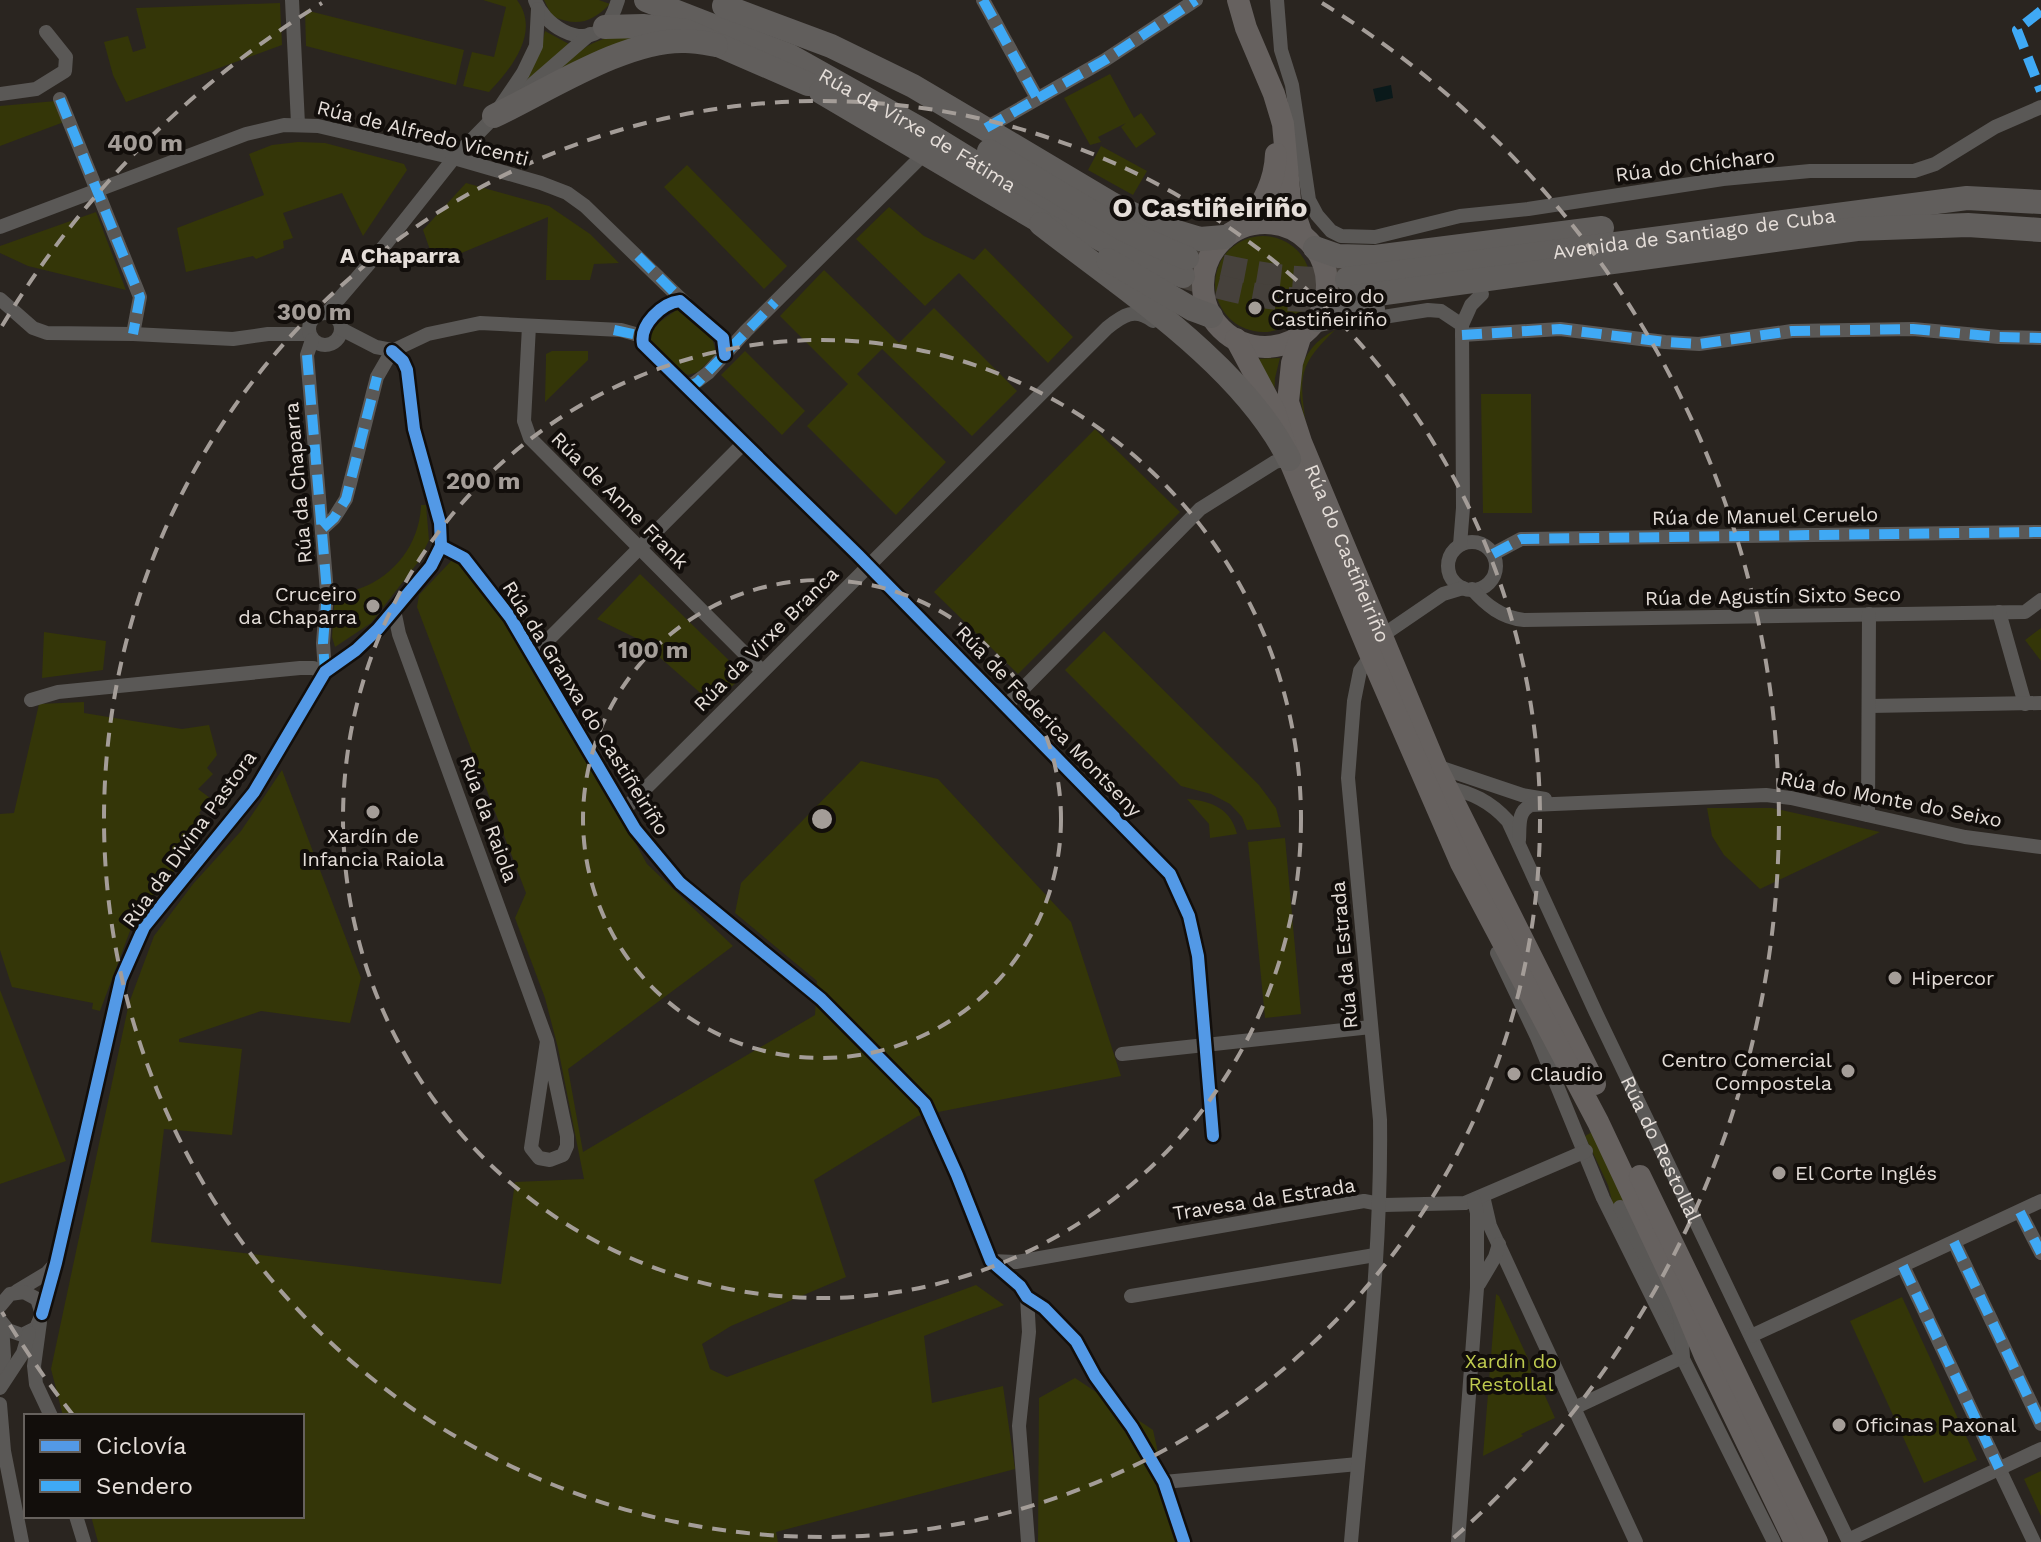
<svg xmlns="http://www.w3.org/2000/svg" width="2041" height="1542" font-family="'Work Sans',sans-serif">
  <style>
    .green { fill: #343608 }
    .water { fill: #0a191a }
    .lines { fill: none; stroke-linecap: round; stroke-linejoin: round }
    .highway-tunnel { stroke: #46413c; stroke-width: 24; stroke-dasharray: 24 12; stroke-linecap: butt }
    .street { stroke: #5a5856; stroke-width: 14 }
    .primary { stroke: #66615f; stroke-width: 22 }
    .highway { stroke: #615e5c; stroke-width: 24 }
    .quiet { stroke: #3fa9f5; stroke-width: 10; stroke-dasharray: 20 10; stroke-linecap: butt }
    .cycleway-casing { stroke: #120e0b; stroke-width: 17 }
    .cycleway { stroke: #5399e6; stroke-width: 12 }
    .ring { fill: none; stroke: #a49d98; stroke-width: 4; stroke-dasharray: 14 10 }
    .poi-dot { fill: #a49d98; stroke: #120e0b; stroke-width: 3 }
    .labels { text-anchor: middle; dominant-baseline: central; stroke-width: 8; stroke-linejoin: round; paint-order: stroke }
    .street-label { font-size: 20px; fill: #e5ded9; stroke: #120e0b }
    .poi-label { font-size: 20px; fill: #e5ded9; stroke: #120e0b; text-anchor: start }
    .park-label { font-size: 20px; fill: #bfcb4f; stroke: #120e0b }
    .neighbourhood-label { font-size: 22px; font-weight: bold; fill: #e5ded9; stroke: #120e0b }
    .district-label { font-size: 28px; font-weight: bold; fill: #e5ded9; stroke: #120e0b }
    .centre { fill: #a49d98; stroke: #120e0b; stroke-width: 4 }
    .ring-label { font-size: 24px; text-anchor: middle; font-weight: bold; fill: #a49d98; stroke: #120e0b; stroke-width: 8; stroke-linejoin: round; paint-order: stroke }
  </style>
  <rect width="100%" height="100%" fill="#2a2520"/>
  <g class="green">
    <path d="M483 0H517C541 32 511 69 489 92L463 86 472 52 494 57 506 7Z"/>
    <path d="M544 0H599L610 4C591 23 577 27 552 16Z"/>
    <path d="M280 3 282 45 126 102 113 75 104 42 128 36 133 52 146 48 136 8Z"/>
    <path d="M305 10 464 50 456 85 306 46Z"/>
    <path d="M545 31 569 44 528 82H523L540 52Z"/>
    <path d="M639 33 640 42 546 80C582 48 590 37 639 33Z"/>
    <path d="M1110 74 1134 118 1141 113 1156 134 1136 148 1121 127 1126 123 1098 137 1101 142 1090 145 1064 98Z"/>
    <path d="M56 101 64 122 0 146V106Z"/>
    <path d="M298 142 325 143 404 164 407 170 363 236 342 193 283 213 293 238 283 241 284 248 256 259 253 256 186 272 177 228 264 195 249 154 272 145Z"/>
    <path d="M1101 146 1147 171 1133 195 1088 170Z"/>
    <path d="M687 165 787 266 764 289 664 187Z"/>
    <path d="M466 183 549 206 590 234 619 263 594 264 590 280H546L548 217 435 264 423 230Z"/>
    <path d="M889 207 924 236 974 260 985 248 1073 337 1048 363 959 273 925 306 856 239Z"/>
    <path d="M96 212 126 290 28 266 0 253V246Z"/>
    <circle cx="1263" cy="284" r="48"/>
    <path d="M824 270 899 343 934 308 1017 391 972 436 882 349 857 374 946 462 896 515 807 426 848 384 780 316Z"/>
    <path d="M678 309C696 316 717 335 715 355L698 372 688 375C672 369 657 354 649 338L654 326Z"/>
    <path d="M1335 330C1299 365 1299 375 1306 423 1295 384 1295 351 1335 330Z"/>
    <path d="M552 351H588V360L545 402 546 359V354Z"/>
    <path d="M745 351 805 411 782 435 721 375Z"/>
    <path d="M1280 358 1275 378 1274 400 1256 359Z"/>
    <path d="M1481 394H1531L1532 513H1483Z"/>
    <path d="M1095 429 1180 512 1018 674 934 592Z"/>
    <path d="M421 505H426L429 540 419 561 371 623 335 647 332 637 335 593C343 592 353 591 361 588 396 575 420 542 421 505Z"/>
    <path d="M452 560 458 561 505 621 596 771 647 864 733 946 568 1069 583 1152 815 1015 817 981 735 913 741 883 861 761 938 779 1071 922 1121 1076 918 1116 814 1180 846 1277 731 1326 702 1344 710 1369 727 1377 976 1285 1004 1305 924 1336 932 1403 1003 1386 1015 1469 776 1532 778 1542H98L91 1516H302V1416H63L51 1369 129 1003 154 936 193 884 241 831 282 770 361 978 350 1023 261 1011 179 1039V1042L242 1049 232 1135 164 1129 151 1242 501 1284 515 1182 584 1179 558 1048 545 998 515 918 526 893 417 607 419 595Z"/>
    <path d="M640 574 744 675 713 704 640 640 597 619Z"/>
    <path d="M2041 628V661L2025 640Z"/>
    <path d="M1104 631 1259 785 1276 808 1281 827 1247 830 1242 817 1230 804 1211 794 1181 786 1065 670Z"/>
    <path d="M44 632 106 641 103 670 42 678Z"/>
    <path d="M84 702V713L182 729 209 725 217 755 207 768 213 774 198 789 210 798 199 813 202 816 199 821 206 827 202 836 133 923 100 1011 92 1009 93 1003 12 987 0 950V814L14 813 39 704Z"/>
    <path d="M1187 799C1212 801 1231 809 1237 834L1210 838 1209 824Z"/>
    <path d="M1707 808H1772L1880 832 1760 889 1724 855 1712 836Z"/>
    <path d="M1285 838 1301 1014 1265 1018 1248 842Z"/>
    <path d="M0 990 66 1161 0 1184Z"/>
    <path d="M1592 1132 1624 1201 1613 1205 1608 1185 1585 1136Z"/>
    <path d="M1496 1294 1499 1296 1530 1363 1533 1388 1541 1387 1555 1418 1521 1434 1523 1436 1483 1456Z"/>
    <path d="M1902 1297 1977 1460 1924 1483 1850 1321Z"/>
    <path d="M1075 1378 1153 1430 1178 1542H1038L1039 1398Z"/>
    <path d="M2041 1471V1516L2024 1479Z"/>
  </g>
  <path class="water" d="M1391 85 1393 98 1376 102 1373 89Z"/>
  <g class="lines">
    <g class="highway-tunnel">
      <path d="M1187 258C1244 272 1288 281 1347 279"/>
      <path d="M1183 276C1242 295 1286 304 1348 298"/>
    </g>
    <g class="street">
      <path d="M292 0 298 124"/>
      <path d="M535 0C543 24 580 49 603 28 610 22 615 10 618 0"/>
      <path d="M983 0 1037 98"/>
      <path d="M1277 0 1281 50 1292 85 1309 200 1317 215 1331 231 1341 236 1375 237 1460 216 1528 209 1723 179 1810 171H1914L1935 164 1995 127 2041 107"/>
      <path d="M0 94 36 89 65 71 66 57 46 32"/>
      <path d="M521 94 590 34"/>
      <path d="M60 99 140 297 133 334"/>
      <path d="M498 110 523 73 536 46 538 9"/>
      <path d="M986 128 1105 60 1196 0"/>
      <path d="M0 227 246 134 284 125 318 126 454 158 541 183 567 193 585 206 685 303"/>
      <path d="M0 299 33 328 47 333 133 334 233 339 268 334H309"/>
      <circle cx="325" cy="329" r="16"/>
      <path d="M327 313 385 245 454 158 499 112"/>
      <path d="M1364 320 1428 310 1441 311 1462 325"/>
      <path d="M529 326 524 421 530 438 762 671"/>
      <path d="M341 329 376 347 397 351"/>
      <path d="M1462 335 1560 329 1665 342 1699 344 1792 331 1913 329 1999 337 2041 338"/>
      <path d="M312 340 307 355 327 592 323 643 325 672"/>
      <path d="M725 355 723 338 680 301C662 303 639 325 643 344L858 555 1170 874 1189 916 1198 956 1213 1136"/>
      <path d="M684 384 692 385 708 373 746 331 925 153"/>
      <path d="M323 528 334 518 346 499 377 377 392 351 428 334 480 323 621 330 642 336"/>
      <circle cx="1472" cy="566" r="24"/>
      <path d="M1460 545 1463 508 1462 325 1471 305 1482 294"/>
      <path d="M441 546 464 558 510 617 635 829 680 883 821 999 925 1104 957 1175 991 1261 1020 1286 1027 1297 1044 1308 1076 1341 1095 1376 1132 1427 1164 1482 1184 1542"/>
      <path d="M1493 554 1521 539 2041 532"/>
      <path d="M1472 589C1486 605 1502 618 1524 620L2025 612 2041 600"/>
      <path d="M394 610 399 634 547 1041 567 1136V1146L563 1155 550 1160 539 1158 531 1148 547 1041"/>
      <path d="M1999 612 2025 704"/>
      <path d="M1383 635 1443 594 1463 588"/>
      <path d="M533 655 744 443"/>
      <path d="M31 700 58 692 300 668H313L325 672"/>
      <path d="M1006 706 1200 509 1275 462 1289 459"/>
      <path d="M1870 706 2041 703"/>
      <path d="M1436 766 1522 795 1545 799"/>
      <path id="s1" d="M1446 787C1472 793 1490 801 1508 821L1596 1013 1849 1542"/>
      <path d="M624 810 1107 328C1123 315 1135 307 1153 321"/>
      <path d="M1868 815 1869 614"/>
      <path d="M1519 840C1520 827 1517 811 1531 805L1766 795 1791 798 1965 837 2041 847"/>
      <path d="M1497 953 1537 1037 1603 1198 1774 1542"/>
      <path d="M1122 1054 1371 1027"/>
      <path d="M1483 1196 1490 1226 1636 1542"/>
      <path d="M1620 1207 1678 1320"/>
      <path d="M2020 1212 2041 1253"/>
      <path d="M1954 1242 2041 1424"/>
      <path d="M991 1261 1016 1262 1364 1201 1385 1205 1465 1203 1586 1151"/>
      <path d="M1903 1266 2034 1542"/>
      <path d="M1479 1284 1495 1257 1499 1244"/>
      <path d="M17 1291 47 1273 56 1263"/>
      <path d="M1131 1296 1375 1255"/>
      <path d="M1027 1297 1029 1332 1019 1426 1028 1542"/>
      <path d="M0 1306 10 1294 24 1292 37 1299 42 1314 36 1328 22 1335 8 1330 0 1320"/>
      <path d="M42 1314 56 1263 121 979 144 927 254 792 325 672 356 650 378 629 431 566 441 546 440 523 414 429 407 370 403 361 392 351"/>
      <path d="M40 1322 34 1366 36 1384 51 1416"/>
      <path d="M1751 1336 2041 1201"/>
      <path d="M0 1384 4 1356 2 1325"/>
      <path d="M0 1388 23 1353 29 1333"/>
      <path d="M0 1404 4 1451 22 1542"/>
      <path d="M1574 1408 1683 1357 1679 1306"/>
      <path d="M1164 1482 1358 1464"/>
      <path d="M76 1516 84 1542"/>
      <path d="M1848 1540 2041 1449"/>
      <path d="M1351 1542C1363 1402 1382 1261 1380 1120L1348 778 1354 701 1360 671 1371 656"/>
      <path d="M1458 1542 1477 1288V1213L1474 1200"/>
    </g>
    <g class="primary">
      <path d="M1238 0 1246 28 1274 94 1283 124 1290 200 1302 235"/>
      <circle cx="1265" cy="285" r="62"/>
      <path d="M1247 225C1263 203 1275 182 1276 154"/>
      <path id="s2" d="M1300 338 1292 363 1288 402 1301 442 1436 766 1595 1084"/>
      <path d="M1236 339 1275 412 1289 459 1371 656 1461 863 1598 1122 1679 1294 1705 1356 1795 1542"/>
      <path d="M1640 1176 1817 1542"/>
    </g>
    <g class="highway">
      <path id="s3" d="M646 0 790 56 920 129 1089 233 1142 261 1183 276"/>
      <path d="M724 6 831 46 913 86 1112 204 1157 226 1200 239 1224 237"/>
      <path d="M605 27 643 26 686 31 808 84"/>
      <path d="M821 92 1055 230"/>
      <path d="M494 116C547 91 626 39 685 41 695 41 705 43 716 45"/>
      <path d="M989 151C1054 189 1117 231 1187 258"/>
      <path d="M1041 224C1124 289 1241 364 1289 459"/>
      <path d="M1315 248 1338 256 1375 257 1602 228"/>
      <path d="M1108 260 1192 309 1211 316"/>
      <path id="s4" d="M1347 279 1967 198 2041 202"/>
      <path d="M1348 298 1857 229 1968 225 2041 230"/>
      <path d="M1318 320 1373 309"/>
    </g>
    <g class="quiet">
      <path d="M983 0 1037 98"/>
      <path d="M2041 11 2017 30 2041 91"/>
      <path d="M60 99 140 297 133 334"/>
      <path d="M986 128 1105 60 1196 0"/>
      <path d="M638 256 685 303"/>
      <path d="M614 330 642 336"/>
      <path d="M1462 335 1560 329 1665 342 1699 344 1792 331 1913 329 1999 337 2041 338"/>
      <path d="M307 355 327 592 323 643 325 672"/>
      <path d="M684 384 692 385 698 382 775 302"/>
      <path d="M323 528 334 518 346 499 377 377"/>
      <path d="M1493 554 1521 539 2041 532"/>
      <path d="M2020 1212 2041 1253"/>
      <path d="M1954 1242 2041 1424"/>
      <path d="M1903 1266 1999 1468"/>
    </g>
    <g class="cycleway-casing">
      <g id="cycleway">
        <path d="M725 355 723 338 680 301C662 303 639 325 643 344L858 555 1170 874 1189 916 1198 956 1213 1136"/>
        <path d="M441 546 464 558 510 617 635 829 680 883 821 999 925 1104 957 1175 991 1261 1020 1286 1027 1297 1044 1308 1076 1341 1095 1376 1132 1427 1164 1482 1184 1542"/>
        <path d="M42 1314 56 1263 121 979 144 927 254 792 325 672 356 650 378 629 431 566 441 546 440 523 414 429 407 370 403 361 392 351"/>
      </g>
    </g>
    <use href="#cycleway" class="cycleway"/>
  </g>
  <g class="ring">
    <circle cx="822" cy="819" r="239"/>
    <circle cx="822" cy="819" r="479"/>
    <circle cx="822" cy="819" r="718"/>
    <path d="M73 1415A957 957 0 0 1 2 1312M2 326A957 957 0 0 1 322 3M1322 3A957 957 0 0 1 1450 1541"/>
  </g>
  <g class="poi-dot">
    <circle cx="1255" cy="308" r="8"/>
    <circle cx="373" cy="606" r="8"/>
    <circle cx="373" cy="812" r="8"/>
    <circle cx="1895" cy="978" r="8"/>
    <circle cx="1848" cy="1071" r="8"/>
    <circle cx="1514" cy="1074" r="8"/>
    <circle cx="1779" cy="1173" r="8"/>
    <circle cx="1839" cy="1425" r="8"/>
  </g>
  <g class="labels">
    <g class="street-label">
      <text stroke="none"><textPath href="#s3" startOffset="302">Rúa da Virxe de Fátima</textPath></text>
      <text transform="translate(423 133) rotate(14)">Rúa de Alfredo Vicenti</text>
      <text transform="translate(1695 165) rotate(-7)">Rúa do Chícharo</text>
      <text stroke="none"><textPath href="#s4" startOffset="350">Avenida de Santiago de Cuba</textPath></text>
      <text transform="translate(298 483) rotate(-95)">Rúa da Chaparra</text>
      <text transform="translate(620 500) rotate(45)">Rúa de Anne Frank</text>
      <text transform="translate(1765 516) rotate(-1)">Rúa de Manuel Ceruelo</text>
      <text stroke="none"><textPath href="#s2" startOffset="228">Rúa do Castiñeiriño</textPath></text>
      <text transform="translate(1773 596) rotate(-1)">Rúa de Agustín Sixto Seco</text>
      <text transform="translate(766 639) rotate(-45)">Rúa da Virxe Branca</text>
      <text transform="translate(586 708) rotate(58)">Rúa da Granxa do Castiñeiriño</text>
      <text transform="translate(1049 721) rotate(46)">Rúa de Federica Montseny</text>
      <text transform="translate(1891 799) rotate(11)">Rúa do Monte do Seixo</text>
      <text transform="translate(489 819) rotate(70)">Rúa da Raiola</text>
      <text transform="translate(189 839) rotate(-54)">Rúa da Divina Pastora</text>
      <text transform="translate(1344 955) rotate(-95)">Rúa da Estrada</text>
      <text stroke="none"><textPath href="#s1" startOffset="434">Rúa do Restollal</textPath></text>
      <text transform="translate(1264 1199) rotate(-9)">Travesa da Estrada</text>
    </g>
    <g class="poi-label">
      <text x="1271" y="296">Cruceiro do<tspan x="1271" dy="23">Castiñeiriño</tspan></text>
      <text x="357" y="594" text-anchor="end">Cruceiro<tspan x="357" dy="23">da Chaparra</tspan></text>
      <text x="373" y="836" text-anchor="middle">Xardín de<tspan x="373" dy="23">Infancia Raiola</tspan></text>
      <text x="1911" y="978">Hipercor</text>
      <text x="1832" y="1060" text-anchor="end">Centro Comercial<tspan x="1832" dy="23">Compostela</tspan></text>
      <text x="1530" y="1074">Claudio</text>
      <text x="1795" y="1173">El Corte Inglés</text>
      <text x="1855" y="1425">Oficinas Paxonal</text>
    </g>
    <g class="park-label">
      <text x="1511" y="1361">Xardín do<tspan x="1511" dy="23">Restollal</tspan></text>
    </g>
    <g class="neighbourhood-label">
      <text x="400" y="255">A Chaparra</text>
    </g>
    <g class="district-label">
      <text x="1210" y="207">O Castiñeiriño</text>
    </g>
  </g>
  <circle cx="822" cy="819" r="12" class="centre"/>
  <g class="ring-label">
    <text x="145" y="151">400 m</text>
    <text x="314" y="320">300 m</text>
    <text x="483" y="489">200 m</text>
    <text x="653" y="658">100 m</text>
  </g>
  <rect x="24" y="1414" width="280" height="104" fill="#120e0b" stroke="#66615d" stroke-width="2"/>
  <rect x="40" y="1440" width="40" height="12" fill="#5399e6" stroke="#66615d" stroke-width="2"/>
  <text x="96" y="1454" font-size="24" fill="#e5ded9">Ciclovía</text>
  <rect x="40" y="1480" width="40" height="12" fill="#3fa9f5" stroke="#66615d" stroke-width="2"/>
  <text x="96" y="1494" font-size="24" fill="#e5ded9">Sendero</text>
</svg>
